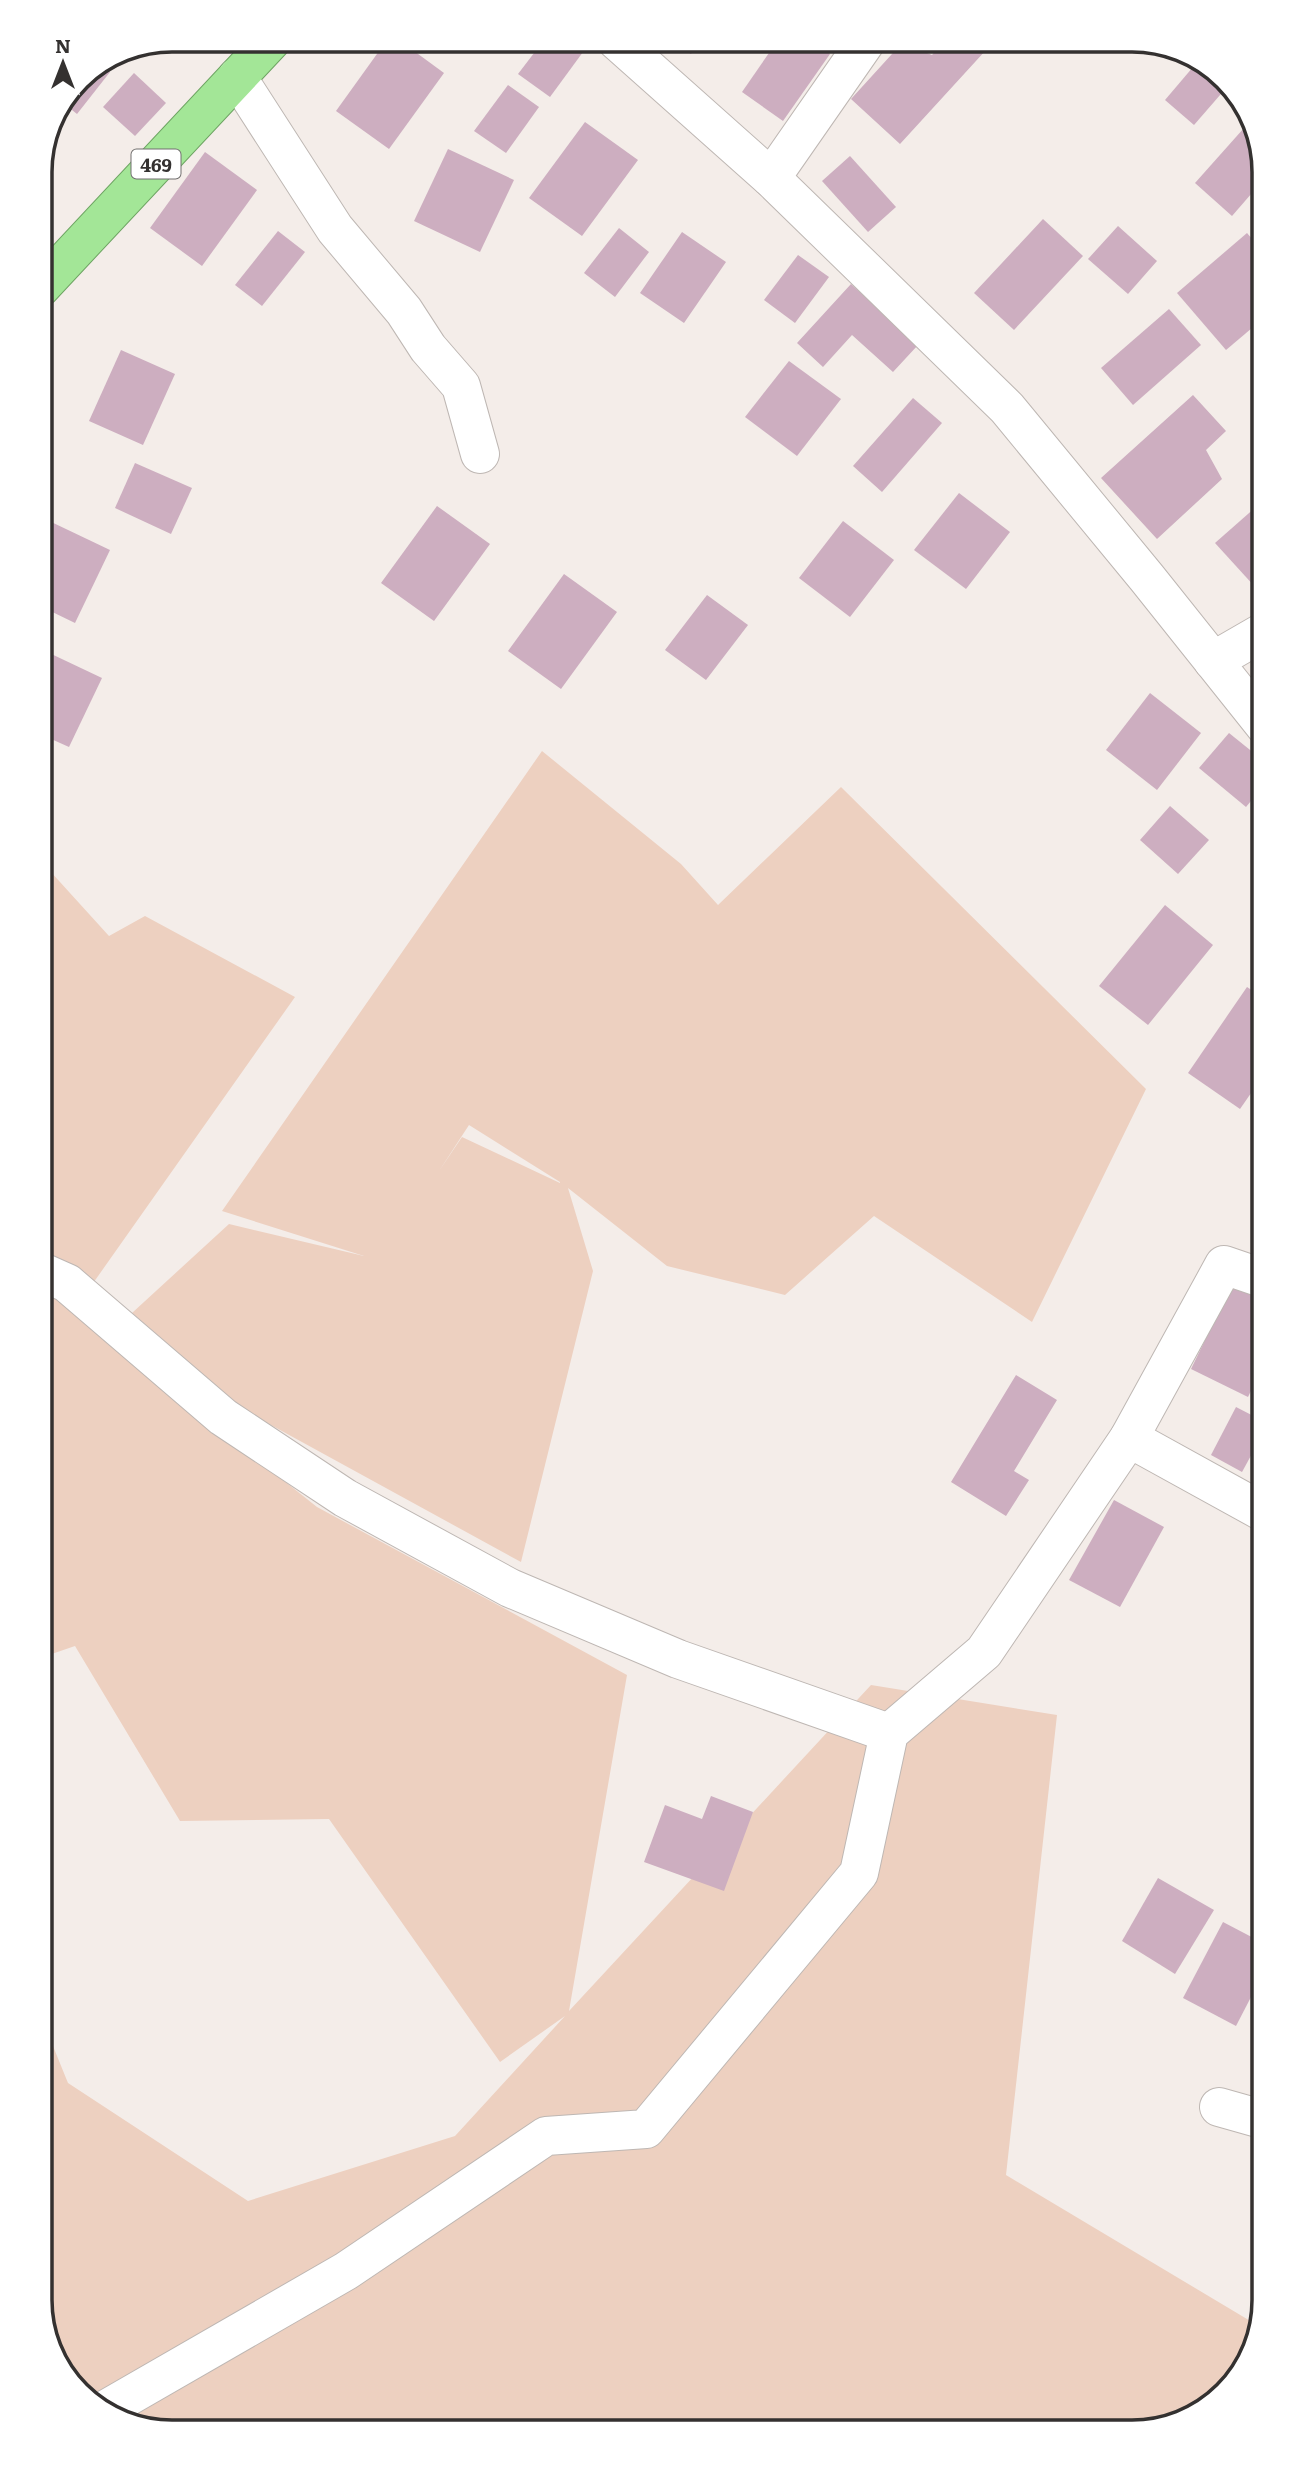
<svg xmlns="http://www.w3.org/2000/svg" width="1305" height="2472" font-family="Literata,serif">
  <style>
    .green { fill: #edd0c0; fill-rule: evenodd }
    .building { fill: #cdaec0 }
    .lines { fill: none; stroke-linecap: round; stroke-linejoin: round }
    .minor-casing { stroke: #beb7b3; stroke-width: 40 }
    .trunk-casing { stroke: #6da362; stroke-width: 40 }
    .minor { stroke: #fff; stroke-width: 38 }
    .trunk { stroke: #a3e697; stroke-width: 38 }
    .labels { text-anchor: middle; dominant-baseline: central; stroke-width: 5; stroke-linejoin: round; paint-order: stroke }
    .shield { fill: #fff; stroke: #716f6e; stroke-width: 2 }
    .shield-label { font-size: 18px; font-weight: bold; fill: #343130 }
    .rim { fill: none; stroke: #343130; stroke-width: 3.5 }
  </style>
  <rect width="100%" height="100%" fill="#f4ede9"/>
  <g class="green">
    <path d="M542 751 681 864 718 905 841 787 1146 1089 1032 1322 874 1216 785 1295 667 1266 568 1188 593 1271 521 1562 247 1412 132 1313 229 1224 364 1256 222 1211ZM469 1125 560 1182V1183L462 1137 439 1171Z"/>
    <path d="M40 860 109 936 145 916 295 997 72 1313 317 1507 627 1675 569 2011 871 1685 1057 1715 1006 2175 1257 2325 1242 2373 1183 2422 1132 2432 164 2431 99 2409 50 2350 40 2299V2014L68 2083 248 2201 455 2136 565 2016 500 2062 329 1819 180 1821 75 1646 40 1658Z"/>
  </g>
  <g class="building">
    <path d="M387 40H399L444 73 389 149 336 111Z"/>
    <path d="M544 40H568L583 52 550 97 518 74Z"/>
    <path d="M669 40H700L691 54Z"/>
    <path d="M778 40H811L830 54 783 121 742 92Z"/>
    <path d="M945 41H975L986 50 900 144 851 99 902 43 932 55Z"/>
    <path d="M1199 60 1206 63 1227 87 1194 125 1165 100Z"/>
    <path d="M100 65 110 72 77 114 67 106 79 79Z"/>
    <path d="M134 73 166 103 135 136 103 107Z"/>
    <path d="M508 85 539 107 506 153 474 131Z"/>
    <path d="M1252 119 1265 178 1232 216 1195 183Z"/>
    <path d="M585 122 638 160 582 236 529 198Z"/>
    <path d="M448 149 514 180 480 252 414 221Z"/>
    <path d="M205 152 257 190 202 266 150 228Z"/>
    <path d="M850 156 896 207 868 232 822 181Z"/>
    <path d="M1043 219 1083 256 1014 330 974 293Z"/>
    <path d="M1118 226 1157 261 1128 294 1088 259Z"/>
    <path d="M619 228 649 252 615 297 584 273Z"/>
    <path d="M278 231 305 252 262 306 235 285Z"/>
    <path d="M682 232 726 262 684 323 640 293Z"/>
    <path d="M1247 233 1265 254V317L1226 350 1177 293Z"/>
    <path d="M798 255 829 277 795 323 764 300Z"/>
    <path d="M851 284 918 345 893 372 852 335 823 367 797 343Z"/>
    <path d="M1169 309 1201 345 1133 405 1101 368Z"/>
    <path d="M121 350 175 374 143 445 89 421Z"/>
    <path d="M789 361 841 399 797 456 745 417Z"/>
    <path d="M1193 395 1226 431 1206 450 1222 479 1157 539 1101 478Z"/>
    <path d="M913 398 942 423 882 492 853 466Z"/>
    <path d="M135 463 192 488 171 534 115 508Z"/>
    <path d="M959 493 1010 532 966 589 914 550Z"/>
    <path d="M1265 499V581L1256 588 1215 543Z"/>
    <path d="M437 506 490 544 434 621 381 583Z"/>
    <path d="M45 519 110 550 75 623 40 606V528Z"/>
    <path d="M843 521 894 560 850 617 799 578Z"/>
    <path d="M564 574 617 612 561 689 508 651Z"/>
    <path d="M707 595 748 625 706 680 665 650Z"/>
    <path d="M45 651 102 678 69 747 40 734V660Z"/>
    <path d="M1150 693 1201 733 1157 790 1106 750Z"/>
    <path d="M1229 733 1265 762V784L1246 807 1199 768Z"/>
    <path d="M1170 806 1209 840 1178 874 1140 840Z"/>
    <path d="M1165 905 1213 945 1148 1025 1099 986Z"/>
    <path d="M1247 987 1265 999V1073L1240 1109 1188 1073Z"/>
    <path d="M1232 1285 1265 1300V1362L1248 1397 1191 1369Z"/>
    <path d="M1016 1375 1057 1400 1014 1471 1029 1480 1006 1516 951 1482Z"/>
    <path d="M1236 1407 1265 1422V1430L1242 1472 1211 1455Z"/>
    <path d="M1265 1458V1492L1251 1485Z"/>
    <path d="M1114 1500 1164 1527 1120 1607 1069 1580Z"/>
    <path d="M711 1796 753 1812 724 1891 644 1862 665 1805 702 1819Z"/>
    <path d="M1158 1878 1214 1910 1175 1974 1122 1941Z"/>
    <path d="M1223 1922 1265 1944V1970L1236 2026 1183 1998Z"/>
  </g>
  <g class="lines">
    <g class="minor-casing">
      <g id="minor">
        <path d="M616 40 771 178 1007 408 1147 578 1265 726"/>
        <path d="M237 77 335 229 404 311 428 348 461 386 480 454"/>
        <path d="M771 178 867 40"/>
        <path d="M1213 661 1265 631"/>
        <path d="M40 1271 67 1283 223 1417 345 1498 510 1588 678 1659 889 1733"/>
        <path d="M1129 1438 1265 1513"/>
        <path d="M1219 2107 1265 2120"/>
        <path d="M103 2411 346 2271 546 2136 646 2129 859 1873 889 1733 984 1652 1129 1438 1224 1265 1265 1279"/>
      </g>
    </g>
    <g class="trunk-casing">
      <path id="trunk" d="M40 288 272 40"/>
    </g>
    <use href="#minor" class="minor"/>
    <use href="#trunk" class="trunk"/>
  </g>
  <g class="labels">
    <rect class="shield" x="131.5" y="149.5" width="49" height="29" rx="5"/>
    <g class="shield-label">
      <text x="156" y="164">469</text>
    </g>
  </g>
  <path d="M0 0H1305V2472H0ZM172 52H1132A120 120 0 0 1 1252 172V2300A120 120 0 0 1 1132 2420H172A120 120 0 0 1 52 2300V172A120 120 0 0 1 172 52Z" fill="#fff" fill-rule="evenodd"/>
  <path class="rim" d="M172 52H1132A120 120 0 0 1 1252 172V2300A120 120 0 0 1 1132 2420H172A120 120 0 0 1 52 2300V172A120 120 0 0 1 172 52Z"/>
  <g transform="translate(63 63)" stroke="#ffffff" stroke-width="5" paint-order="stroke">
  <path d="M0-5L12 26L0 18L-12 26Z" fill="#343130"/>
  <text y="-10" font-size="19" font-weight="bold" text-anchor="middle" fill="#343130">N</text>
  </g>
</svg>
